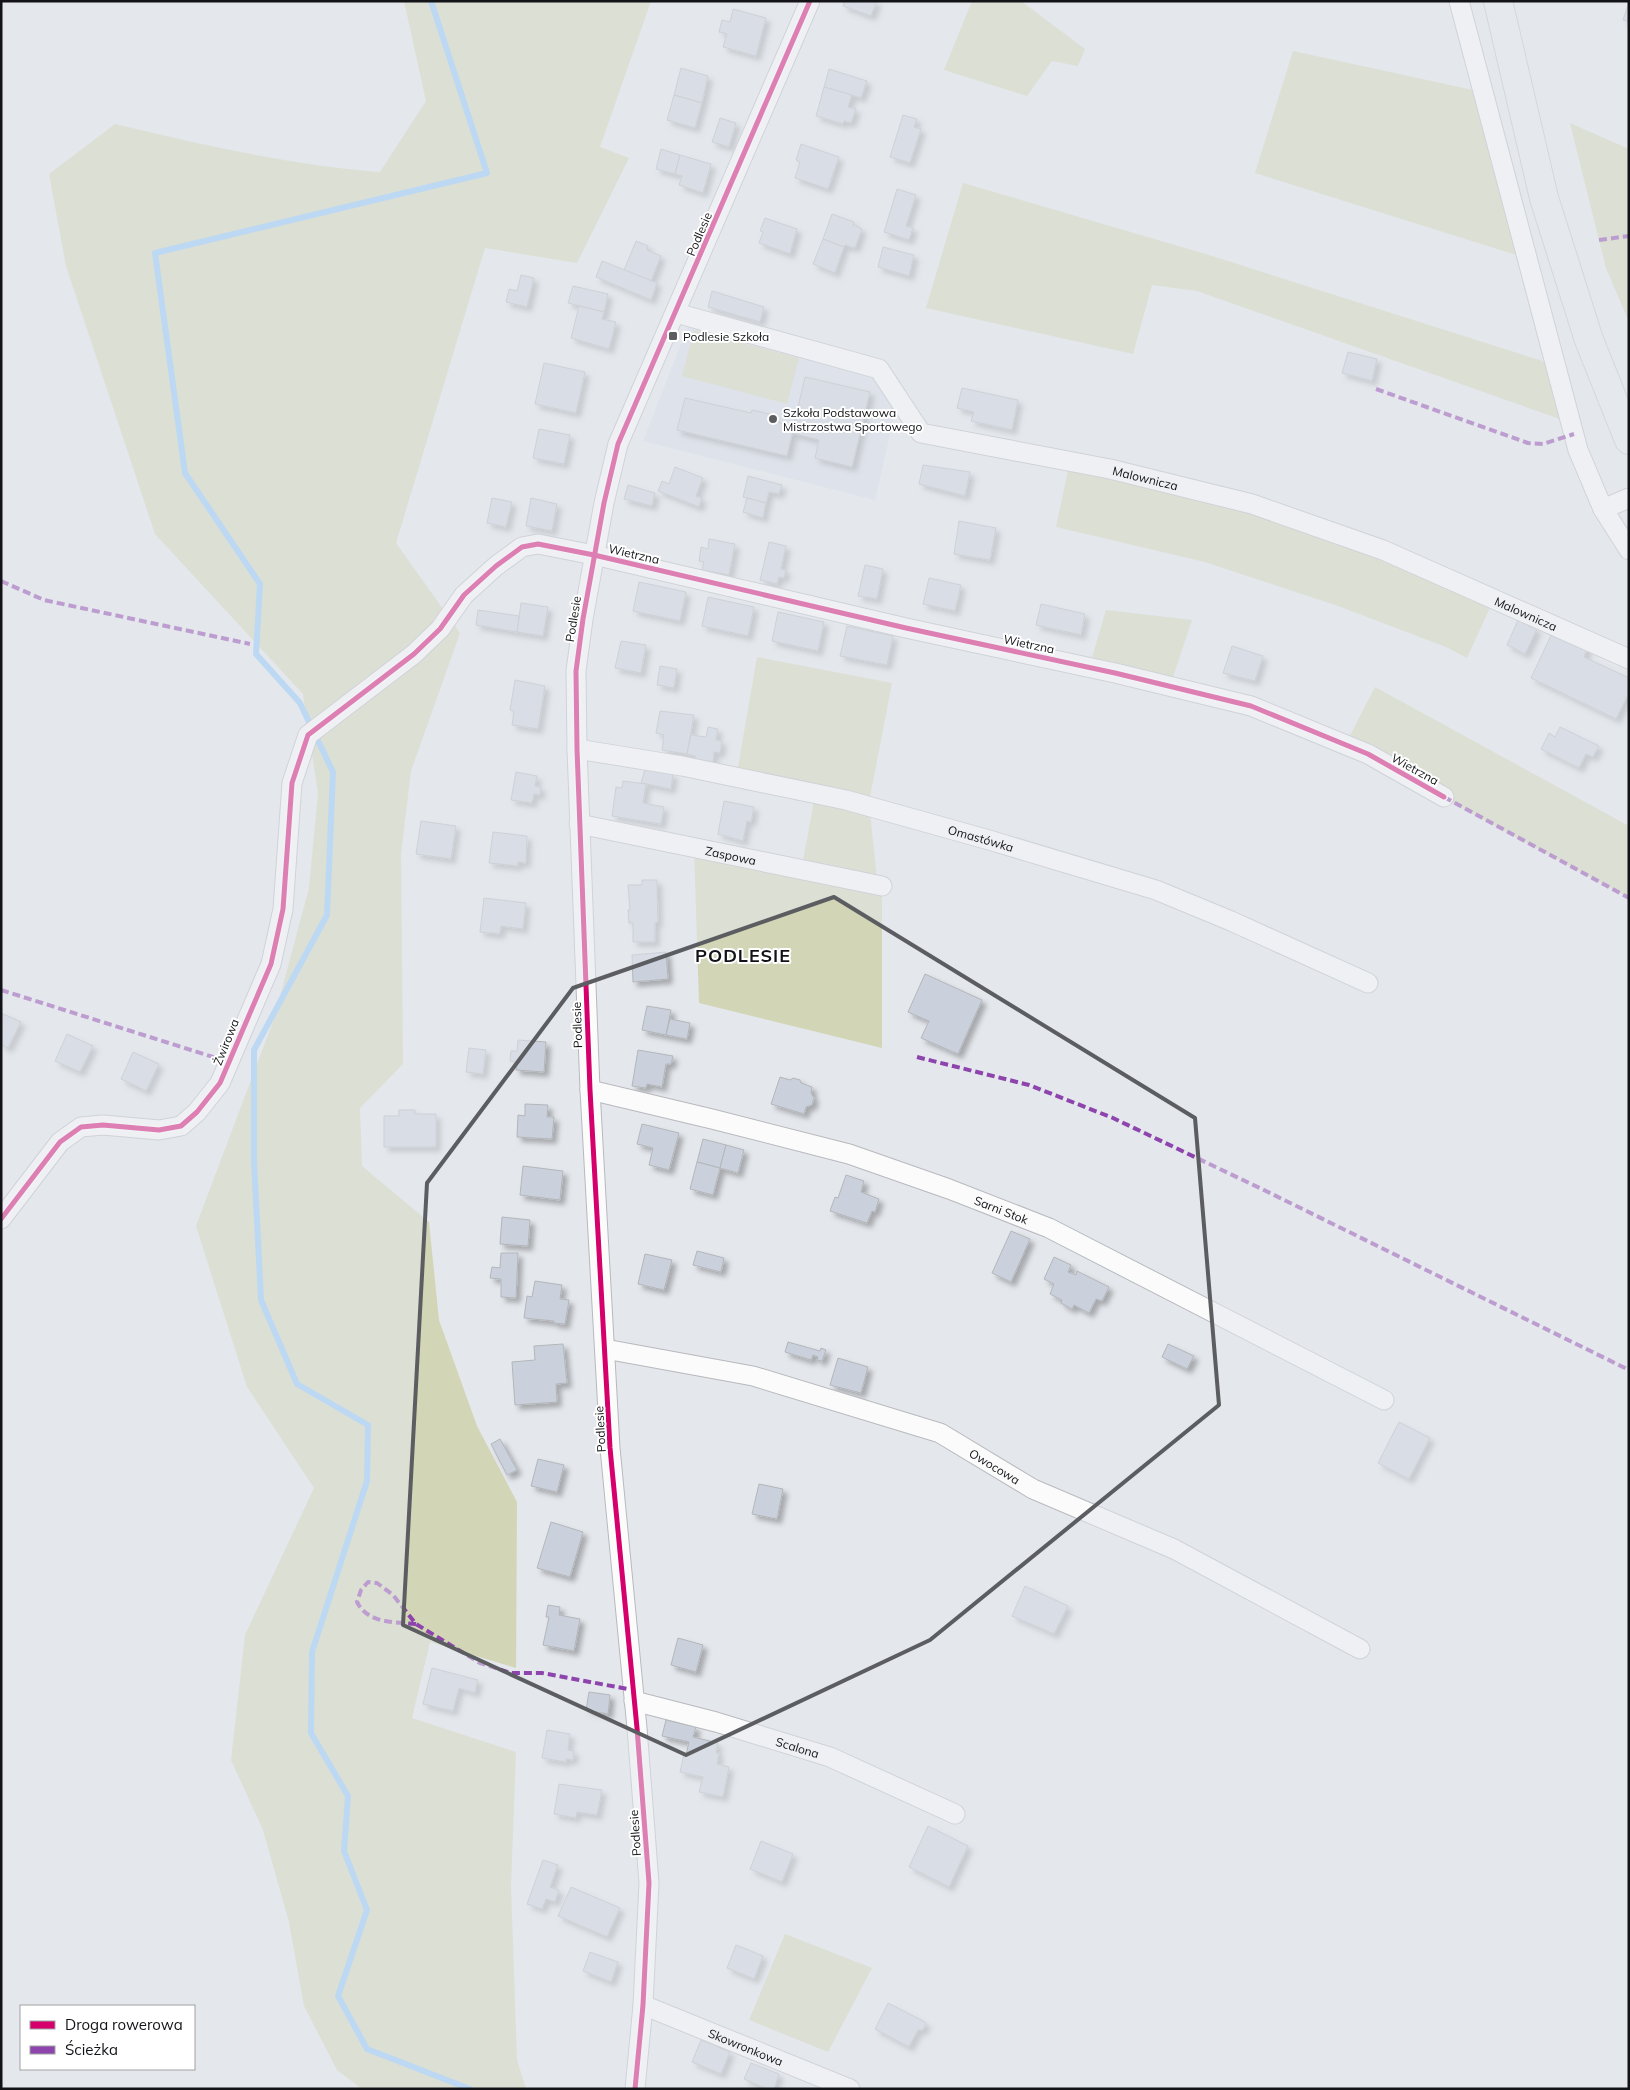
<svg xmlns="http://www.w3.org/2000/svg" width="1630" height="2090" font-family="Mulish,sans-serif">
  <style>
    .built { fill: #d7dce7 }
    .green { fill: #d2d6b6 }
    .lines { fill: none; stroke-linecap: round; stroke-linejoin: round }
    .stream { stroke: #8fc6f9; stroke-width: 6 }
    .building { fill: #cad1dd; stroke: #b3b6b9; filter: url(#shadow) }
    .minor-casing { stroke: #b7b9bd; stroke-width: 21 }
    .primary-casing { stroke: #c2c2c5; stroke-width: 30 }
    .minor { stroke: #fbfbfc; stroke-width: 19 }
    .primary { stroke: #e7eaef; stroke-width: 28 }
    .quiet { stroke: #8e44ad; stroke-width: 4; stroke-dasharray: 8 4; stroke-linecap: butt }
    .cycleway-casing { stroke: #fff; stroke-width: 8 }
    .cycleway { stroke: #d6006c; stroke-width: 5 }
    .marked { fill: none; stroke: #5c5d61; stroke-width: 4; stroke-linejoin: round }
    .poi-dot { fill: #5c5d61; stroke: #fff; stroke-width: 2 }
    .labels { text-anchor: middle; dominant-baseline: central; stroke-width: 4; stroke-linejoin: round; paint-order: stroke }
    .street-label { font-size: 12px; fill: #121316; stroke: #fff }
    .poi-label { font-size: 12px; fill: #121316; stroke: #fff; text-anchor: start }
    .district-label { font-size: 18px; font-weight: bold; letter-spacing: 1px; fill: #121316; stroke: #fff }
  </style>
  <defs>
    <filter id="shadow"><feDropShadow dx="4.5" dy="4.5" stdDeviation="2.5" flood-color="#0004"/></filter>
  </defs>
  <rect width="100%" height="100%" fill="#e4e7ec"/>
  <path class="built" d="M689 324 875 373 896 408 875 500 643 441Z"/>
  <g class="green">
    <path d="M404 1H651L600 147 629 158 577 263 485 248 396 543 460 633 411 771 401 854 403 1064 360 1108 362 1166 429 1222 439 1320 477 1426 517 1502 516 1668 430 1642 412 1718 516 1752 511 1886 517 2060 526 2089H362L337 2070 304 2006 289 1922 263 1830 231 1760 245 1635 314 1488 247 1387 196 1226 274 1019 309 888 318 793 303 694 155 534 66 266 49 174 115 124C203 145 290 165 380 172L426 101Z"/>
    <path d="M972 1H1021L1085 49 1078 66 1052 61 1027 96 944 70Z"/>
    <path d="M1293 51 1482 92 1526 258 1255 173Z"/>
    <path d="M1570 123 1629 149V322L1606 268Z"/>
    <path d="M963 183 1209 255 1555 365 1571 423 1197 291 1152 285 1133 354 926 308Z"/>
    <path d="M694 330 799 358 787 404 682 376Z"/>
    <path d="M1068 470 1252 504 1494 599 1467 658 1446 647 1338 606 1205 562 1056 527Z"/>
    <path d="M1106 610 1192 620 1170 686 1089 668Z"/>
    <path d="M757 657 892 683 869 802 737 773Z"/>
    <path d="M1375 687 1629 826V898L1345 745Z"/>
    <path d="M814 801 870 812 877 880 802 866Z"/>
    <path d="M694 847 882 886V1048L699 1003Z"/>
    <path d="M785 1934 872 1968 828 2052 749 2020Z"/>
  </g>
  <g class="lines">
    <path class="stream" d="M431 1 487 173 155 253 185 473 260 584 256 654 300 703 333 772 327 915 254 1050V1161L261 1300 297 1384 368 1425 367 1481 312 1652 311 1733 348 1796 344 1851 367 1910 338 1996 367 2049 470 2089"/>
  </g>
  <g class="building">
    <path d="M845 1H877L871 16 843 6Z"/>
    <path d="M1629 3V22L1623 20Z"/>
    <path d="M733 9 766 18 756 56 723 47 727 34 719 32 722 20 730 22Z"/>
    <path d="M681 68 708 76 702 103 674 95Z"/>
    <path d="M829 69 867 81 861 98 824 87Z"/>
    <path d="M824 87 852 95 848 107 856 109 851 123 844 121 843 124 816 116Z"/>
    <path d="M674 95 702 103 695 128 667 120Z"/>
    <path d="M903 115 917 119 914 127 921 129 910 163 890 157Z"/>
    <path d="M720 118 736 123 729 147 712 142Z"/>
    <path d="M801 144 839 157 828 189 795 178 800 162 796 160Z"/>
    <path d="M661 149 680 155 675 174 656 169Z"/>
    <path d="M680 155 711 164 703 193 679 185 682 176 675 174Z"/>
    <path d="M897 189 916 195 906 226 913 228 909 240 884 232Z"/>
    <path d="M832 214 854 222 853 225 862 229 855 248 845 245 844 247 823 239Z"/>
    <path d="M765 218 797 229 790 254 759 243 763 232 760 231Z"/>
    <path d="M823 239 844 247 835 273 813 264Z"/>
    <path d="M636 241 648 246 647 250 661 256 651 281 624 270Z"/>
    <path d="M883 247 914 255 909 276 878 267Z"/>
    <path d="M602 261 657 283 651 300 596 277Z"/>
    <path d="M521 275 534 278 527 307 506 302 509 289 517 291Z"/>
    <path d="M573 286 608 294 604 312 568 303Z"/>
    <path d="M712 291 764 307 760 322 708 307Z"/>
    <path d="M579 306 604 312 602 319 616 322 609 349 571 338Z"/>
    <path d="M1348 352 1377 359 1372 381 1342 373Z"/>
    <path d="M544 363 585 372 576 413 535 404Z"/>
    <path d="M805 377 870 392 852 467 815 458 819 440 792 433Z"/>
    <path d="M962 388 1018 400 1012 430 971 421 974 412 957 408Z"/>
    <path d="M685 398 751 413 752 410 774 415 773 421 794 426 787 456 677 430Z"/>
    <path d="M539 429 570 435 564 464 533 458Z"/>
    <path d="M923 465 970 472 965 496 919 484Z"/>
    <path d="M675 467 703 478 696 496 702 498 699 507 658 491 662 481 669 484Z"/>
    <path d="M748 476 782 485 779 494 769 492 766 503 743 497Z"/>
    <path d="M628 485 655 493 652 506 624 499Z"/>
    <path d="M492 498 512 502 506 527 487 523Z"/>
    <path d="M531 498 557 504 552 531 526 526Z"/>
    <path d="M747 498 766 503 763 518 743 512Z"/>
    <path d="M959 521 996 528 990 560 954 554Z"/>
    <path d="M709 539 735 544 729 575 702 570 704 562 699 561 701 547 708 549Z"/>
    <path d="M769 542 786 546 781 569 786 570 784 578 779 577 777 584 760 580Z"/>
    <path d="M865 565 883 569 877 599 858 596Z"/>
    <path d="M929 578 961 585 955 611 923 604Z"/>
    <path d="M639 582 686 592 680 621 633 611Z"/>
    <path d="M708 597 754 607 748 636 702 626Z"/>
    <path d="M521 603 548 607 543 636 517 632Z"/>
    <path d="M1041 604 1085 614 1081 635 1036 625Z"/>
    <path d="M478 610 519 616 517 632 476 625Z"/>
    <path d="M778 612 824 622 818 651 772 641Z"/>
    <path d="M1518 620 1537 629 1525 654 1507 645Z"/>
    <path d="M847 626 893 636 887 665 840 656Z"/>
    <path d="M1553 631 1588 647 1584 657 1629 678V693L1616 719 1531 678Z"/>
    <path d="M621 641 646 645 641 673 615 668Z"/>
    <path d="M1232 646 1263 656 1255 681 1223 673Z"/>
    <path d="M660 666 677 669 674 688 657 685Z"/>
    <path d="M515 680 545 686 538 729 512 725 514 711 510 710Z"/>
    <path d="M660 711 694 715 687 754 662 750 664 735 656 733Z"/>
    <path d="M708 727 718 729 716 740 722 741 720 753 714 752 713 764 695 761V756L687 754 691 735 706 737Z"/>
    <path d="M1560 727 1599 746 1593 757 1586 754 1579 768 1541 749 1549 733 1555 737Z"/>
    <path d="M645 769 673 774 671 789 641 783Z"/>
    <path d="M516 772 537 776 535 786 541 787 540 795 534 794 532 803 511 800Z"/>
    <path d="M623 781 646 784 643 803 664 807 661 824 612 816 616 787 622 788Z"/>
    <path d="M724 801 754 807 751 822 747 821 743 841 718 834Z"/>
    <path d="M421 821 456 826 451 859 416 854Z"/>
    <path d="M493 832 527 836 526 863 518 862V866L489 863Z"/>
    <path d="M642 880H657L658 922 655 923V942H633V923H629L628 910H630L628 885H642Z"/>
    <path d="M484 898 526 903 523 929 501 926 500 934 480 932Z"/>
    <path d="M666 952 668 979 633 982 632 955Z"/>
    <path d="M925 974 982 1000 958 1054 921 1038 929 1021 908 1012Z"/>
    <path d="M647 1006 671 1010 666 1035 642 1030Z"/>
    <path d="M1 1013 21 1022 8 1048 1 1045Z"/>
    <path d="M670 1019 690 1023 687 1039 666 1035Z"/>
    <path d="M67 1034 93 1046 80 1072 55 1061Z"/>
    <path d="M518 1040 546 1042 544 1072 516 1070V1062L510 1061 511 1051H517Z"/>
    <path d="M469 1048 486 1050 483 1074 466 1072Z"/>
    <path d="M638 1050 673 1056 671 1064H666L662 1087 647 1084 646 1088 632 1086Z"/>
    <path d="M133 1052 159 1064 146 1091 121 1079Z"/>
    <path d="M780 1077 790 1080 793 1078 800 1080 801 1083 812 1087 811 1093 814 1098 812 1105 806 1107 804 1114 771 1104Z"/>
    <path d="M525 1104 548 1105 547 1117H554L552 1139 517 1137 518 1115 525 1116Z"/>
    <path d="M399 1110H415V1114H436V1147H384V1116H399Z"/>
    <path d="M642 1124 679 1133 669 1170 649 1165 653 1148 637 1144Z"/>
    <path d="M703 1139 726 1145 720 1168 697 1162Z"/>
    <path d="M726 1145 744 1150 738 1173 720 1168Z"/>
    <path d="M697 1162 720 1168 713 1195 690 1189Z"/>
    <path d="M523 1166 563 1171 560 1200 520 1195Z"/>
    <path d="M846 1175 864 1181 861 1192 879 1199 875 1212 872 1211 867 1223 830 1211 835 1197 838 1198Z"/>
    <path d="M502 1217 530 1220 528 1246 500 1244Z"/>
    <path d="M1011 1231 1030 1239 1011 1282 992 1273Z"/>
    <path d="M697 1251 724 1258 721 1272 693 1265Z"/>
    <path d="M501 1253H518L516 1298 501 1297V1279L490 1278 492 1267 500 1268Z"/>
    <path d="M645 1254 672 1260 664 1290 638 1284Z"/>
    <path d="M1054 1257 1071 1265 1068 1272 1076 1275 1077 1271 1109 1287 1102 1301 1096 1299 1089 1313 1074 1305 1072 1309 1061 1303 1062 1300 1050 1294 1054 1284 1044 1279Z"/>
    <path d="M535 1281 562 1285 560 1299 569 1300 565 1324 554 1323V1321L524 1318 527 1296 532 1297Z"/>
    <path d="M788 1342 820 1351 821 1348 826 1350 822 1361 817 1360 818 1357 813 1355 811 1360 785 1352Z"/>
    <path d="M563 1344 567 1383 556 1384 557 1402 515 1405 512 1362 535 1360 534 1346Z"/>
    <path d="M1168 1344 1194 1356 1187 1369 1162 1357Z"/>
    <path d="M838 1358 868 1367 861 1393 830 1385Z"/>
    <path d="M1399 1422 1430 1438 1409 1479 1378 1463Z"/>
    <path d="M500 1439 517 1470 507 1475 491 1444Z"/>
    <path d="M538 1459 564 1465 557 1492 531 1486Z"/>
    <path d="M759 1484 783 1489 777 1519 752 1514Z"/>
    <path d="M551 1522 583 1532 570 1577 537 1568Z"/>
    <path d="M1025 1586 1068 1606 1054 1634 1012 1616Z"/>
    <path d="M548 1605 560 1607 559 1615 580 1619 574 1651 543 1645 549 1617H546Z"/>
    <path d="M678 1638 703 1645 696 1672 671 1665Z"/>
    <path d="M432 1668 478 1680 475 1693 459 1688 453 1711 423 1704Z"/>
    <path d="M589 1692 610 1695 608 1714 586 1710Z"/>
    <path d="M666 1720 696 1727 693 1737 718 1743 716 1753H719L717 1764 729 1767 723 1797 699 1792 703 1777 680 1772 684 1754 686 1755 689 1742 662 1736Z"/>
    <path d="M547 1730 570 1734 568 1750 574 1751 573 1760 566 1759V1762L542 1758Z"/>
    <path d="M559 1784 602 1790 597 1815 577 1812 576 1818 554 1814Z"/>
    <path d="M928 1826 968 1846 949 1887 909 1867Z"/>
    <path d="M761 1841 793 1854 782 1882 750 1869Z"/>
    <path d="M543 1860 558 1865 550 1887 559 1890 555 1902 546 1899 542 1909 527 1904Z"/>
    <path d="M571 1887 620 1908 607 1937 558 1916Z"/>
    <path d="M736 1945 763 1956 754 1979 727 1968Z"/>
    <path d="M590 1952 618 1962 611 1982 583 1971Z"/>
    <path d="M888 2003 923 2021 926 2024 923 2030H918L909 2047 875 2029Z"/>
    <path d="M701 2040 711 2044 712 2040 719 2043 718 2047 730 2052 721 2074 692 2062Z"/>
    <path d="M751 2063 779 2074 774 2089H768L744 2079Z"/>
  </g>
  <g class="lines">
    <g class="minor-casing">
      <g id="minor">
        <path d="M1459 1 1578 450 1603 509 1629 550"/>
        <path id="s1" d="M676 313 879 369 921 433 1110 469 1252 504 1383 550 1629 659"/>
        <path d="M1603 509 1629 498"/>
        <path id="s2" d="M577 749 682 766 846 800 989 840 1156 890 1231 921 1368 983"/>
        <path id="s3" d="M579 824 882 886"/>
        <path id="s4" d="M590 1090 712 1119 849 1154 949 1189 1049 1228 1384 1400"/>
        <path d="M1 1219 60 1142 81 1127 103 1125 159 1130 181 1126 197 1112 220 1083 271 964 283 909 292 783 308 735 414 654 440 629 464 595 496 566 522 547 538 544 594 555 906 628 1115 673 1251 706 1368 754 1444 797"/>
        <path id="s5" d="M605 1349 753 1376 940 1433 1033 1489 1174 1549 1360 1649"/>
        <path id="s6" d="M634 1701 716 1722 830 1757 955 1814"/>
        <path id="s7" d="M643 2005 850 2089"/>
        <path d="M635 2089 643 2005 649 1883 637 1728 610 1448 590 1090 577 749 576 671 583 619 604 503 618 444 810 1"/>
      </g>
    </g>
    <g class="primary-casing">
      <path id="primary" d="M1498 1 1544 198 1589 340 1629 440"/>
    </g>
    <use href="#minor" class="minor"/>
    <use href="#primary" class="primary"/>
    <g class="quiet">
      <path d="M1599 240 1629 236"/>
      <path d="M1376 389 1528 443 1543 444 1574 434"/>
      <path d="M1 581 44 600 250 644"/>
      <path d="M1444 797 1629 898"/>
      <path d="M1 990 229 1062"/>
      <path d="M917 1057 1029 1085 1113 1118 1268 1192 1629 1370"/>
      <path d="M416 1624C395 1622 368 1624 357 1602L361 1590 368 1582 377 1583 393 1595 416 1624 480 1663 511 1673H542L633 1690"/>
    </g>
    <g class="cycleway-casing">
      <g id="cycleway">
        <path d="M1 1219 60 1142 81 1127 103 1125 159 1130 181 1126 197 1112 220 1083 271 964 283 909 292 783 308 735 414 654 440 629 464 595 496 566 522 547 538 544 594 555 906 628 1115 673 1251 706 1368 754 1444 797"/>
        <path d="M635 2089 643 2005 649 1883 637 1728 610 1448 590 1090 577 749 576 671 583 619 604 503 618 444 810 1"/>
      </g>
    </g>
    <use href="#cycleway" class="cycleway"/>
  </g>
  <path d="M0 0H1630V2090H0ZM834 897 1195 1118 1219 1405 930 1640 686 1755 403 1625 427 1183 573 988Z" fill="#e4e7ec" fill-opacity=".55" fill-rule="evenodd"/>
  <path class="marked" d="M834 897 1195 1118 1219 1405 930 1640 686 1755 403 1625 427 1183 573 988Z"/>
  <g class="poi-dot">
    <rect x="668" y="331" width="10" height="10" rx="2.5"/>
    <circle cx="773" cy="419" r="5"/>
  </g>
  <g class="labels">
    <g class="street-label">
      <text transform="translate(699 234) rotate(-67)">Podlesie</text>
      <text stroke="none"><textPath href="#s1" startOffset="516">Malownicza</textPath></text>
      <text transform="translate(634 554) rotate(13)">Wietrzna</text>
      <text stroke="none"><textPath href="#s1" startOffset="921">Malownicza</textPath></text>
      <text transform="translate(573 619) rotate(-81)">Podlesie</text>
      <text transform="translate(1029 644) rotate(12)">Wietrzna</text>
      <text transform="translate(1415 769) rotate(29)">Wietrzna</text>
      <text stroke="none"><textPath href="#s2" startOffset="414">Omastówka</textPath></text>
      <text stroke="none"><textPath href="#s3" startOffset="155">Zaspowa</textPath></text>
      <text transform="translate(577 1025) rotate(-92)">Podlesie</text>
      <text transform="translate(226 1042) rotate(-68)">Żwirowa</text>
      <text stroke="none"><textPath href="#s4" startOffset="429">Sarni Stok</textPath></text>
      <text transform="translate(600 1429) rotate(-93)">Podlesie</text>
      <text stroke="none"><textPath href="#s5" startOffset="410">Owocowa</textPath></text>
      <text stroke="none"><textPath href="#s6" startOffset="170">Scalona</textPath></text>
      <text transform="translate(635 1833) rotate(-94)">Podlesie</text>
      <text stroke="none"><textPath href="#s7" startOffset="111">Skowronkowa</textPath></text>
    </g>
    <g class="poi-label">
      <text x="683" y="336">Podlesie Szkoła</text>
      <text x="783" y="412">Szkoła Podstawowa<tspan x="783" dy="14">Mistrzostwa Sportowego</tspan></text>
    </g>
    <g class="district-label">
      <text x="743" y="955">PODLESIE</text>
    </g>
  </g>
  <rect width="1630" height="2090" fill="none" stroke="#121316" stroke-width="5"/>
  <rect x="20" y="2005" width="175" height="65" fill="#ffffff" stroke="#a0a1a2"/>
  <rect x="30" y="2021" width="25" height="8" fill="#d6006c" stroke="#a0a1a2"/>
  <text x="65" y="2030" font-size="15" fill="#121316">Droga rowerowa</text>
  <rect x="30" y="2046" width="25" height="8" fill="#8e44ad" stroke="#a0a1a2"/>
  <text x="65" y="2055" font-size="15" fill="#121316">Ścieżka</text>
</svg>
